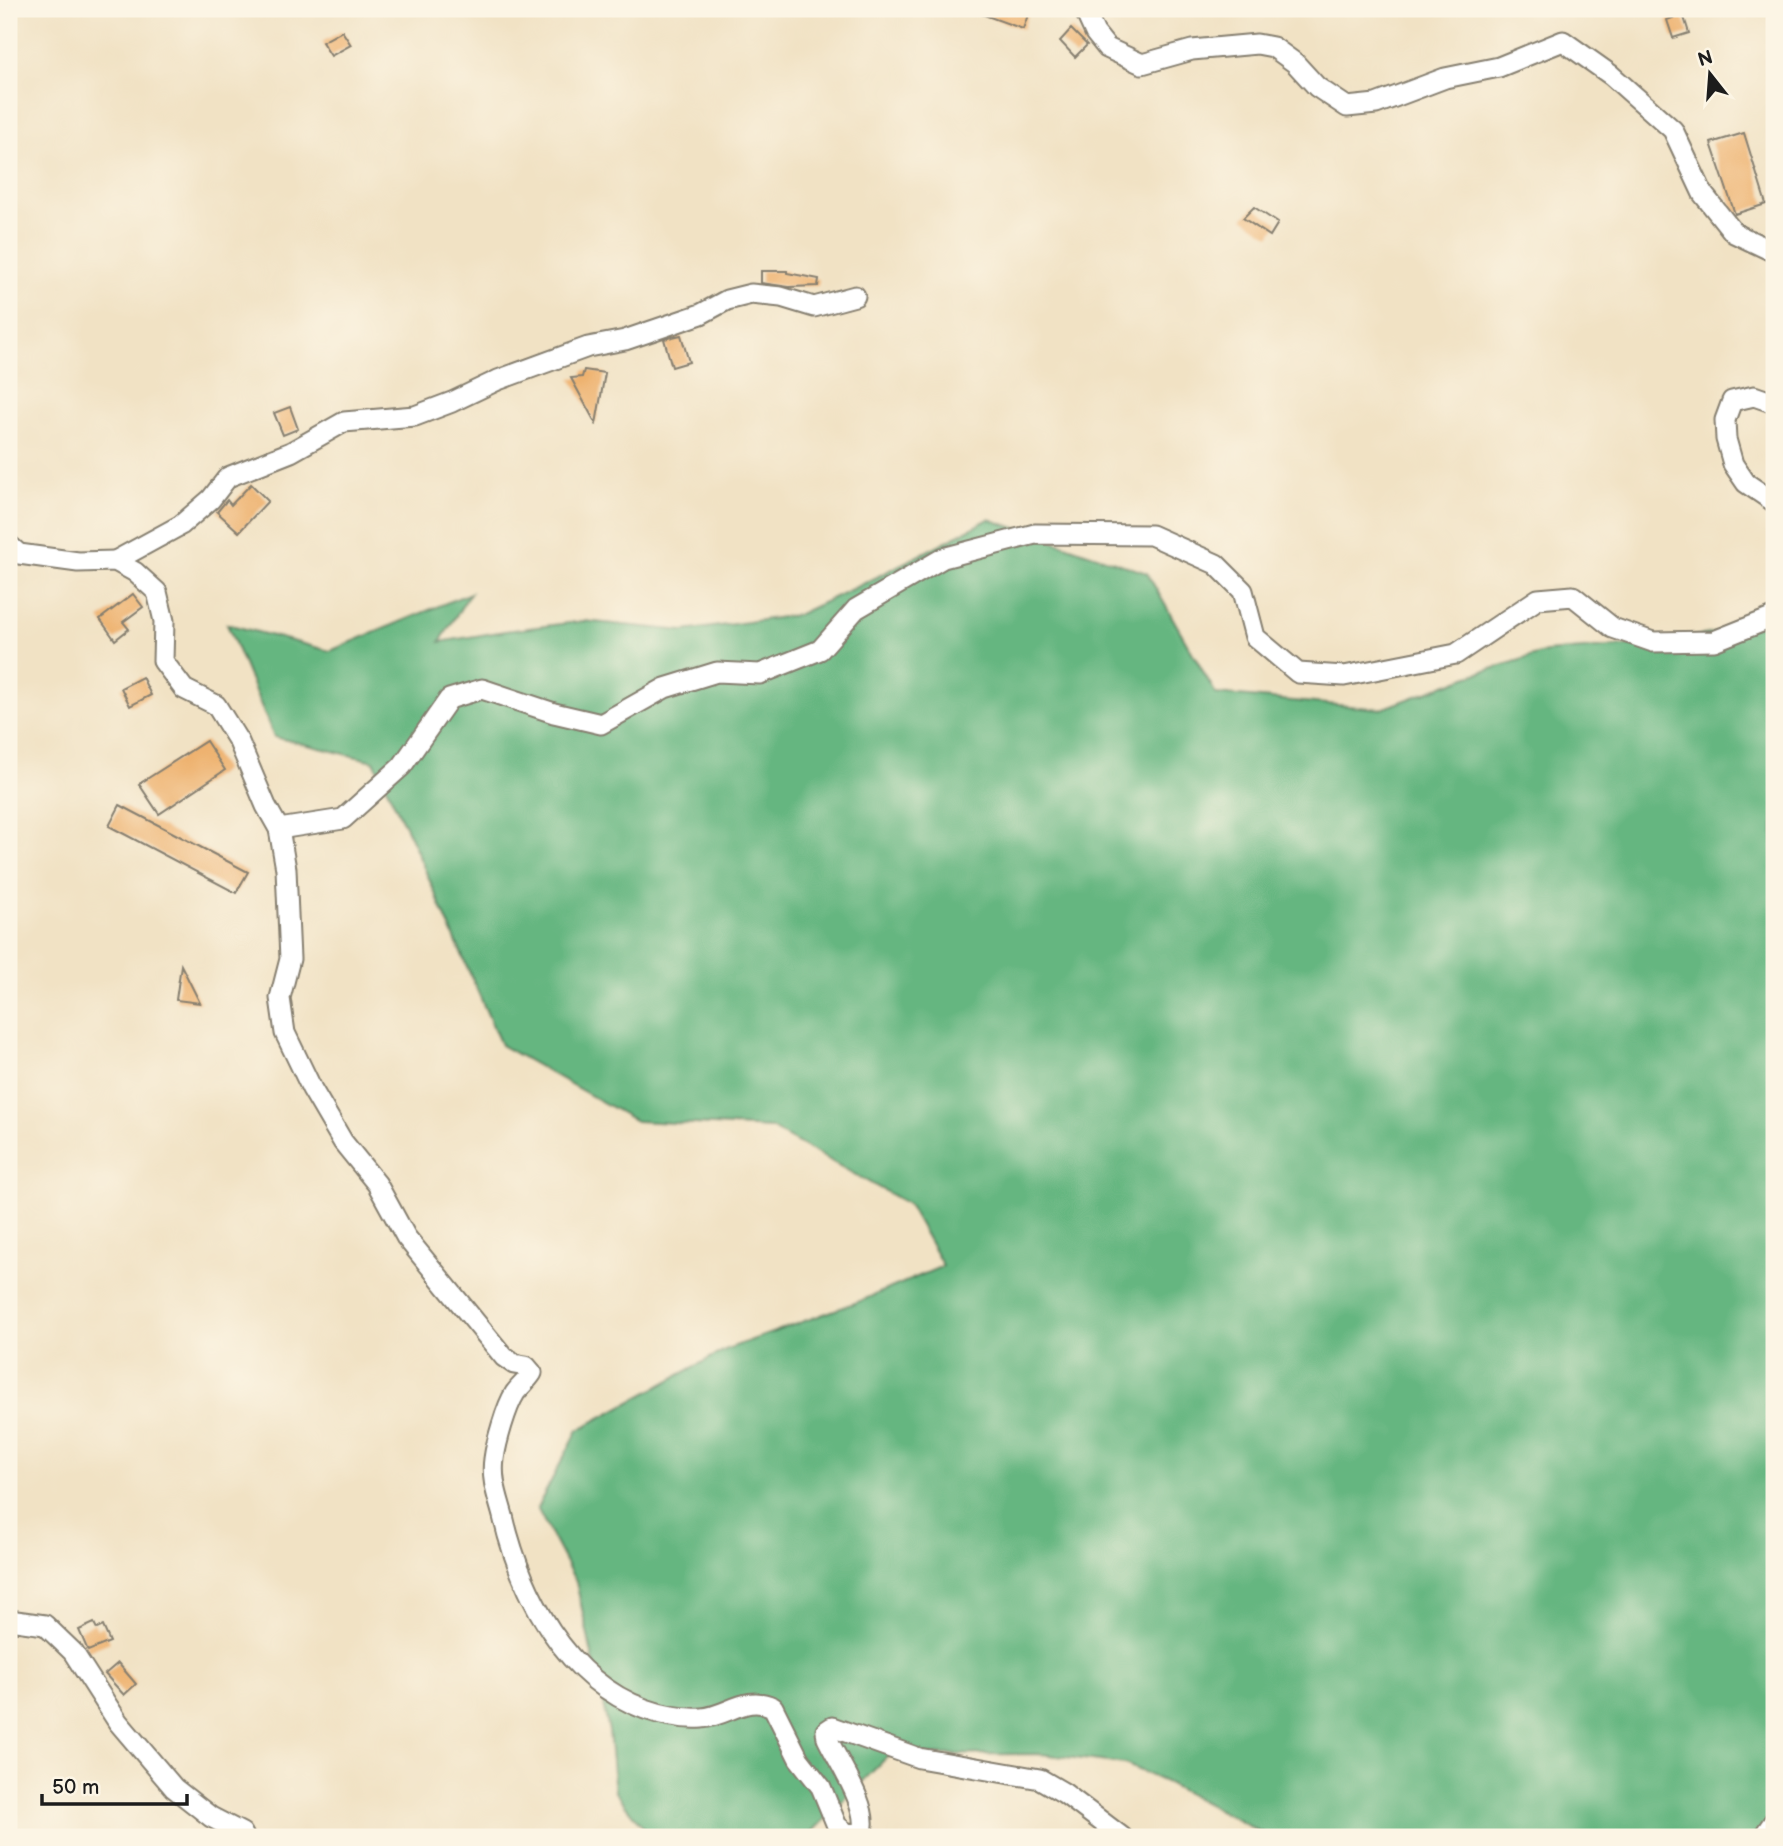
<svg xmlns="http://www.w3.org/2000/svg" width="1783" height="1846" font-family="'Balsamiq Sans',sans-serif">
  <style>
    .forest { fill: #65b680; stroke: #40694e; stroke-width: 2 }
    .building { fill: #eeb270 }
    .lines { fill: none; stroke-linecap: round; stroke-linejoin: round }
    .street-casing { stroke: #867f70; stroke-width: 23 }
    .street { stroke: #fff; stroke-width: 19 }
  </style>
  <rect width="100%" height="100%" fill="#fcf5e5"/>
  <filter id="ink" filterUnits="userSpaceOnUse"><feTurbulence type="fractalNoise" baseFrequency=".0143" numOctaves="2"/><feDisplacementMap in="SourceGraphic" scale="14" xChannelSelector="R" yChannelSelector="G"/><feConvolveMatrix kernelMatrix="1 2 1 2 8 2 1 2 1" color-interpolation-filters="sRGB"/></filter>
  <filter id="wash" filterUnits="userSpaceOnUse"><feTurbulence type="fractalNoise" baseFrequency=".00686" numOctaves="4" result="noise"/><feDisplacementMap in="SourceGraphic" scale="28" xChannelSelector="R" yChannelSelector="G"/><feGaussianBlur stdDeviation="1.57" result="paint"/><feColorMatrix in="noise" values="0 0 0 0 0 0 0 0 0 0 0 0 0 0 0 0 0 1.4 0 .05"/><feComposite in="paint" operator="in"/></filter>
  <g filter="url(#wash)">
    <rect width="100%" height="100%" fill="#f1e2c4"/>
    <path class="forest" d="M989 519 1147 573 1216 694 1382 709 1469 676 1546 652 1657 643 1774 623V1837H1270L1167 1783 1125 1764 1040 1754 889 1755 807 1837H651L615 1792 609 1731 576 1582 537 1508 578 1430 727 1349 865 1299 943 1266 908 1204 771 1128 636 1121 501 1045 416 849 374 761 274 737 227 624 330 651 470 593 440 642 505 631 584 621 684 631 797 615 871 580Z"/>
    <g id="blocks">
      <g class="building">
        <path d="M974 9H1030L1023 29 973 11Z"/>
        <path d="M1683 14 1689 33 1673 38 1667 20Z"/>
        <path d="M1071 29 1087 45 1075 57 1060 41Z"/>
        <path d="M342 31 351 45 331 56 322 42Z"/>
        <path d="M1744 133 1766 204 1735 214 1711 143Z"/>
        <path d="M1254 207 1278 223 1270 236 1243 218Z"/>
        <path d="M761 271H787V273L819 279 818 286 789 287 761 283Z"/>
        <path d="M681 335 689 362 672 367 664 339Z"/>
        <path d="M584 370 605 373 596 424 571 378 582 377Z"/>
        <path d="M290 407 298 429 283 435 274 413Z"/>
        <path d="M251 484 268 501 239 532 217 512 227 500 231 505Z"/>
        <path d="M133 594 143 607 123 622 129 629 115 640 100 619Z"/>
        <path d="M142 677 151 695 130 706 121 688Z"/>
        <path d="M206 741 225 770 159 814 139 784Z"/>
        <path d="M120 805 248 872 236 893 109 826Z"/>
        <path d="M181 965 200 1003 176 1000Z"/>
        <path d="M94 1623 97 1629 103 1626 110 1642 88 1651 79 1630Z"/>
        <path d="M118 1663 136 1684 124 1695 105 1674Z"/>
      </g>
    </g>
  </g>
  <g filter="url(#ink)">
    <use href="#blocks" fill-opacity="0" stroke="#867f70" stroke-width="2"/>
    <g class="lines">
      <g class="street-casing">
        <g id="street">
          <path d="M1084 9 1095 33 1107 48 1142 64 1192 50 1257 44 1273 47 1295 63 1317 87 1347 107 1376 104 1445 78 1499 67 1563 41 1611 75 1673 130 1703 194 1734 233 1774 252"/>
          <path d="M1774 403 1754 396 1732 401 1725 420 1726 439 1733 464 1746 483 1774 502"/>
          <path d="M9 545 19 554 78 562 115 561 135 572 157 592 164 621 163 661 184 689 216 705 239 742 266 806 279 829 286 869 290 959 280 998 285 1033 312 1089 343 1142 377 1184 406 1237 504 1357 514 1364 526 1366 532 1373C527 1381 520 1386 515 1393 506 1407 496 1443 494 1459 491 1480 498 1497 503 1516 521 1593 565 1680 645 1709 662 1715 684 1719 702 1718 728 1716 746 1694 773 1707L799 1759 821 1787 837 1826 848 1834 862 1831C870 1808 837 1760 827 1738L826 1731 832 1727 919 1758 1040 1779 1064 1793 1122 1837"/>
          <path d="M115 561 181 525 211 499 228 477 291 452 344 422 415 416 452 402 498 380 588 347 625 340 701 314 727 300 751 294 781 297 814 307 855 296"/>
          <path d="M279 829 343 819 402 766 449 699 482 689 554 713 601 724 665 688 717 672 760 674 820 650 856 609 943 558 1035 534 1151 535 1216 564 1243 591 1255 637 1298 673 1344 676 1456 654 1538 599 1573 596 1613 628 1653 642 1714 641 1774 617"/>
          <path d="M9 1620 45 1625 73 1652 118 1722 174 1788 211 1817 242 1833 244 1837"/>
          <path d="M1763 1837 1774 1821"/>
        </g>
      </g>
      <use href="#street" class="street"/>
    </g>
  </g>
  <rect width="1783" height="1846" fill="none" stroke="#fcf5e5" stroke-width="35"/>
  <g transform="translate(1710 74) rotate(343)" stroke="#fcf5e5" stroke-width="5" paint-order="stroke">
  <path d="M0-5L12 26L0 18L-12 26Z" fill="#1c1c1c"/>
  <text y="-10" font-size="19" font-weight="bold" text-anchor="middle" fill="#1c1c1c">N</text>
  </g>
  <path d="M42 1794v10h145v-10" fill="none" stroke="#1c1c1c" stroke-width="3.5"/>
  <text x="52" y="1794" font-size="21" fill="#1c1c1c" stroke="#fcf5e5" stroke-width="5" paint-order="stroke">50 m</text>
</svg>
